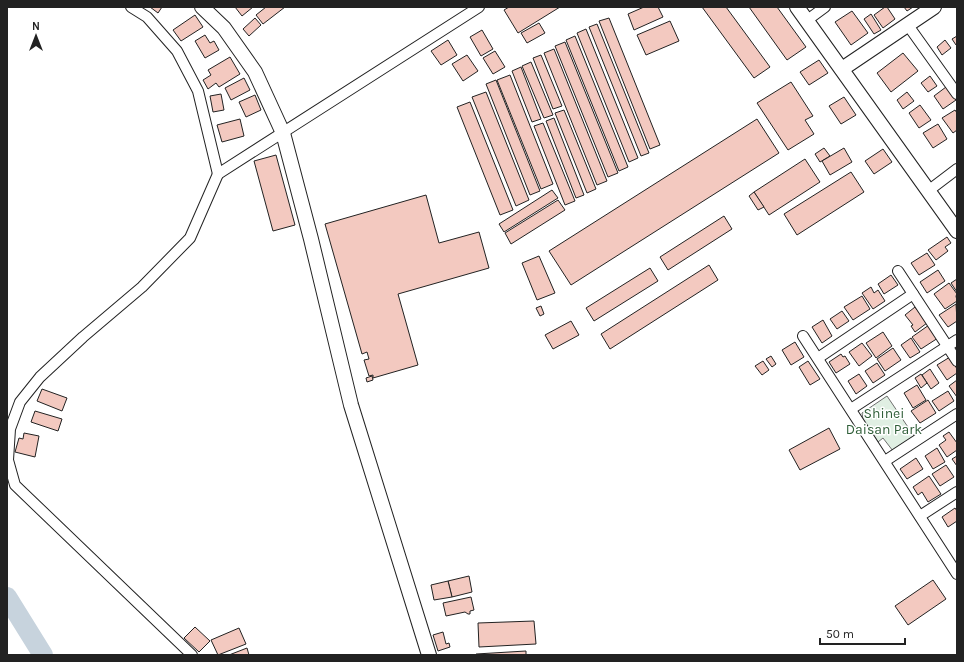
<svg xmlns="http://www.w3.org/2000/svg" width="964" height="662" font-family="Karla,sans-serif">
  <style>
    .park { fill: #e0efe3; stroke: #6f6f6f }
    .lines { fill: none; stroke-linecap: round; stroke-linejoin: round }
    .river { stroke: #c7d3dd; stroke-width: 20 }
    .building { fill: #f3c9c0; stroke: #222 }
    .street-casing { stroke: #222; stroke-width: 12 }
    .secondary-casing { stroke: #222; stroke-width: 16 }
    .street { stroke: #fff; stroke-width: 10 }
    .secondary { stroke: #fff; stroke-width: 14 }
    .labels { text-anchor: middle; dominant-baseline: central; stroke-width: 3; stroke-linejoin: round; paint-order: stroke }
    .park-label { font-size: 14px; fill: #2f5e38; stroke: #fff }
  </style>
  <rect width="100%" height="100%" fill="#fff"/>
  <path class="park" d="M887 396 914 436 893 451 883 438 878 442 863 419 862 413Z"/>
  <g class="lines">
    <path class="river" d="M7 597 43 655"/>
  </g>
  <g class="building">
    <path d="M150 7H162L158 13Z"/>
    <path d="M235 7H253L242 16Z"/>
    <path d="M266 7H285L263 24 256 15Z"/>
    <path d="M509 7H560L518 33 504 10Z"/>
    <path d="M644 7H658L663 17 634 30 628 14Z"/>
    <path d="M702 7H726L770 67 754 78Z"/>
    <path d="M749 7H777L806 47 787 60Z"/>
    <path d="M885 7H887L895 19 883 28 874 15Z"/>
    <path d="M904 7H913L907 11Z"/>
    <path d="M852 11 868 33 851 45 835 22Z"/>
    <path d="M871 14 881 30 874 34 864 19Z"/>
    <path d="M195 15 203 27 181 41 173 30Z"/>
    <path d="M255 18 261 25 249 36 243 29Z"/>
    <path d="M609 18 660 145 650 149 599 21Z"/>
    <path d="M670 21 679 41 646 55 637 35Z"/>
    <path d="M539 23 545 33 527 43 521 33Z"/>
    <path d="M597 24 649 153 641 156 589 27Z"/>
    <path d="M586 29 638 158 629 162 577 33Z"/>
    <path d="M482 30 493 49 481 56 470 37Z"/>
    <path d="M205 35 210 43 214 41 219 50 205 58 195 41Z"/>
    <path d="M575 36 628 167 619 171 566 40Z"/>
    <path d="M957 36V44L956 45 952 39Z"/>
    <path d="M448 40 457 55 441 65 431 51Z"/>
    <path d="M945 40 951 48 942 55 937 47Z"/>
    <path d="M565 42 618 173 608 177 555 46Z"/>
    <path d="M554 49 607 181 597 185 544 53Z"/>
    <path d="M495 51 505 67 493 74 483 58Z"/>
    <path d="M903 53 918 71 891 92 877 73Z"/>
    <path d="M467 55 478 71 463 81 452 64Z"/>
    <path d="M541 55 562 106 553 109 533 58Z"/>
    <path d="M230 57 240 74 219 87 216 83 208 89 203 80 211 75 208 70Z"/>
    <path d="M819 60 828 73 809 85 800 72Z"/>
    <path d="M531 62 553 115 544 118 522 66Z"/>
    <path d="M521 67 541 119 532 122 512 71Z"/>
    <path d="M510 75 553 184 541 189 497 80Z"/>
    <path d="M930 76 937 86 928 92 921 83Z"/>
    <path d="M244 78 250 90 231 100 225 88Z"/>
    <path d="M496 80 540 191 530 195 486 84Z"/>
    <path d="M791 82 813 116 805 120 814 134 788 150 757 103Z"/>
    <path d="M946 87 956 100 943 109 934 96Z"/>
    <path d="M486 92 529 200 516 206 472 97Z"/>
    <path d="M907 92 914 101 903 109 897 100Z"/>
    <path d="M221 94 224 110 213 112 210 96Z"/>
    <path d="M255 95 261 110 246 117 239 102Z"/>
    <path d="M844 97 856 115 841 124 829 106Z"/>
    <path d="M470 102 513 210 500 215 457 107Z"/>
    <path d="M920 105 931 120 919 128 909 113Z"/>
    <path d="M564 110 596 189 587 193 555 113Z"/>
    <path d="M955 110 957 113V130L953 133 942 118Z"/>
    <path d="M554 118 584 195 576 198 546 121Z"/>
    <path d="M240 119 244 136 222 142 217 125Z"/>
    <path d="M757 119 779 153 571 285 549 251Z"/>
    <path d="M543 123 575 201 565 205 534 126Z"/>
    <path d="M938 124 947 139 933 148 923 133Z"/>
    <path d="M824 148 830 156 820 162 815 154Z"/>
    <path d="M844 148 852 162 830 175 822 161Z"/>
    <path d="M883 149 892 162 874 174 865 161Z"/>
    <path d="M276 155 295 225 273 231 254 161Z"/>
    <path d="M805 159 820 182 769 215 754 192Z"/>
    <path d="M851 172 864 192 797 235 784 214Z"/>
    <path d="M552 190 558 198 504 232 499 224Z"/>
    <path d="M754 192 764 207 758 210 749 196Z"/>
    <path d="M426 195 439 243 479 232 489 268 398 294 418 365 373 378V375L369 376 364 360 369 359 367 352 362 354 325 224Z"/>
    <path d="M558 200 565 210 511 244 505 233Z"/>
    <path d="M724 216 732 229 668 270 660 257Z"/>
    <path d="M947 237 951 243 945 247 948 251 936 260 928 250Z"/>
    <path d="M927 253 935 265 919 275 911 263Z"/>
    <path d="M539 256 555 293 537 300 522 263Z"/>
    <path d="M709 265 718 280 610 349 601 334Z"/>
    <path d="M650 268 658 281 594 321 586 308Z"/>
    <path d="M938 270 945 281 927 293 920 282Z"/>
    <path d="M891 275 898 285 884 294 878 284Z"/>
    <path d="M957 279V292L951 283Z"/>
    <path d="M949 283 957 294 956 296 957 301 945 309 934 294Z"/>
    <path d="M871 287 874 293 878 290 885 301 873 309 862 293Z"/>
    <path d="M862 296 870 309 853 320 844 307Z"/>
    <path d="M956 304 957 321 948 327 939 315Z"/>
    <path d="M541 306 544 314 540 316 536 308Z"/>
    <path d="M915 307 927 323 915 332 911 326 913 325 905 315Z"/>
    <path d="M842 311 849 321 837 329 830 319Z"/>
    <path d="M823 320 832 336 822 343 812 327Z"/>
    <path d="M571 321 579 335 553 349 545 335Z"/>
    <path d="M929 325 938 338 921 349 912 337Z"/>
    <path d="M883 332 892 346 876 358 866 343Z"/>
    <path d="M911 338 920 352 910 358 901 345Z"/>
    <path d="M795 342 804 357 791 365 782 350Z"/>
    <path d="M862 343 872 356 859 366 849 352Z"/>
    <path d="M893 348 901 360 885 371 877 359Z"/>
    <path d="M841 354 843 357 845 356 850 364 836 373 829 362Z"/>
    <path d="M771 356 776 364 772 367 766 359Z"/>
    <path d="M950 357 957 369V373L947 380 937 365Z"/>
    <path d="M763 361 769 370 762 375 755 366Z"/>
    <path d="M808 361 820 379 810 385 799 367Z"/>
    <path d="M877 363 885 375 873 383 865 371Z"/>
    <path d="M930 369 939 383 931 389 922 375Z"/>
    <path d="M859 374 867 386 856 394 848 381Z"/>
    <path d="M921 374 927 383 921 388 915 378Z"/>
    <path d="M372 376 373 380 367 382 366 378Z"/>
    <path d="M957 380V397L949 386Z"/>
    <path d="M917 385 926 400 913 408 904 393Z"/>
    <path d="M42 389 67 398 62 411 37 401Z"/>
    <path d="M948 391 954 401 939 411 932 401Z"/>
    <path d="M928 400 936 413 920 423 911 411Z"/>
    <path d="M35 411 62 419 58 431 31 422Z"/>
    <path d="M829 428 840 449 800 470 789 450Z"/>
    <path d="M949 432 957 443V450L947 457 939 445 946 440 943 436Z"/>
    <path d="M24 433 39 436 35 457 15 452 19 438 23 439Z"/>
    <path d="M937 448 945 462 933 469 925 456Z"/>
    <path d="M957 456V466L952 459Z"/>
    <path d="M916 458 923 469 907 479 900 469Z"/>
    <path d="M946 465 954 477 940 486 932 474Z"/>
    <path d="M929 476 941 494 928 502 922 492 918 495 913 487Z"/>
    <path d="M955 508 957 511V521L948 527 942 517Z"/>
    <path d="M469 576 472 592 452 597 448 581Z"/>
    <path d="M933 580 946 599 908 625 895 606Z"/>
    <path d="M448 581 452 597 434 600 431 585Z"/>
    <path d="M471 597 474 610 470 611V614H468L465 612 446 616 443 603Z"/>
    <path d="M534 621 536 644 479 647 478 623Z"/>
    <path d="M195 627 210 641 199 652 184 638Z"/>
    <path d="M239 628 246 644 218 655 211 640Z"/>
    <path d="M443 632 446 644 449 643 450 647 438 651 433 635Z"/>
    <path d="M247 648 249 655H229Z"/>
    <path d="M526 651V655H477L476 654Z"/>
  </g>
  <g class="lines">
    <g class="street-casing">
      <g id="street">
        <path d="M131 7 147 17 177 51 198 91 218 174 479 7"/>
        <path d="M806 21 825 7"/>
        <path d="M907 24 957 94"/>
        <path d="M928 191 957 169"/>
        <path d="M898 271 957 361"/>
        <path d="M803 336 957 574"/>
        <path d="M818 358 913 294"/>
        <path d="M851 409 957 340"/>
        <path d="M885 461 957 414"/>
        <path d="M920 516 957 492"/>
        <path d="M192 655 15 485 8 460 10 429 20 402 40 377 83 337 142 287 190 238 218 174"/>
      </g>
    </g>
    <g class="secondary-casing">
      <g id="secondary">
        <path d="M202 7 224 28 255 72 283 133 311 239 351 405 429 655"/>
        <path d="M797 7 957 231"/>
        <path d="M842 69 934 7"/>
      </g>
    </g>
    <use href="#street" class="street"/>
    <use href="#secondary" class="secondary"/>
  </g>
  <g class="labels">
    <g class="park-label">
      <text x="884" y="413">Shinei<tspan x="884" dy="16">Daisan Park</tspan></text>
    </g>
  </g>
  <rect width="964" height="662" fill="none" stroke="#222222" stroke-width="16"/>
  <g transform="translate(36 36)" stroke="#ffffff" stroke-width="3" paint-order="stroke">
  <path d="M0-3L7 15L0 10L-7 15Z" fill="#222222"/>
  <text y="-6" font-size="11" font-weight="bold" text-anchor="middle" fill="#222222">N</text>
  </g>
  <path d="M820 638v6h85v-6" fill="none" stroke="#222222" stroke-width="2"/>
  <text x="826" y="638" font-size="12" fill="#222222" stroke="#ffffff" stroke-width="3" paint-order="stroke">50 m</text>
</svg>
